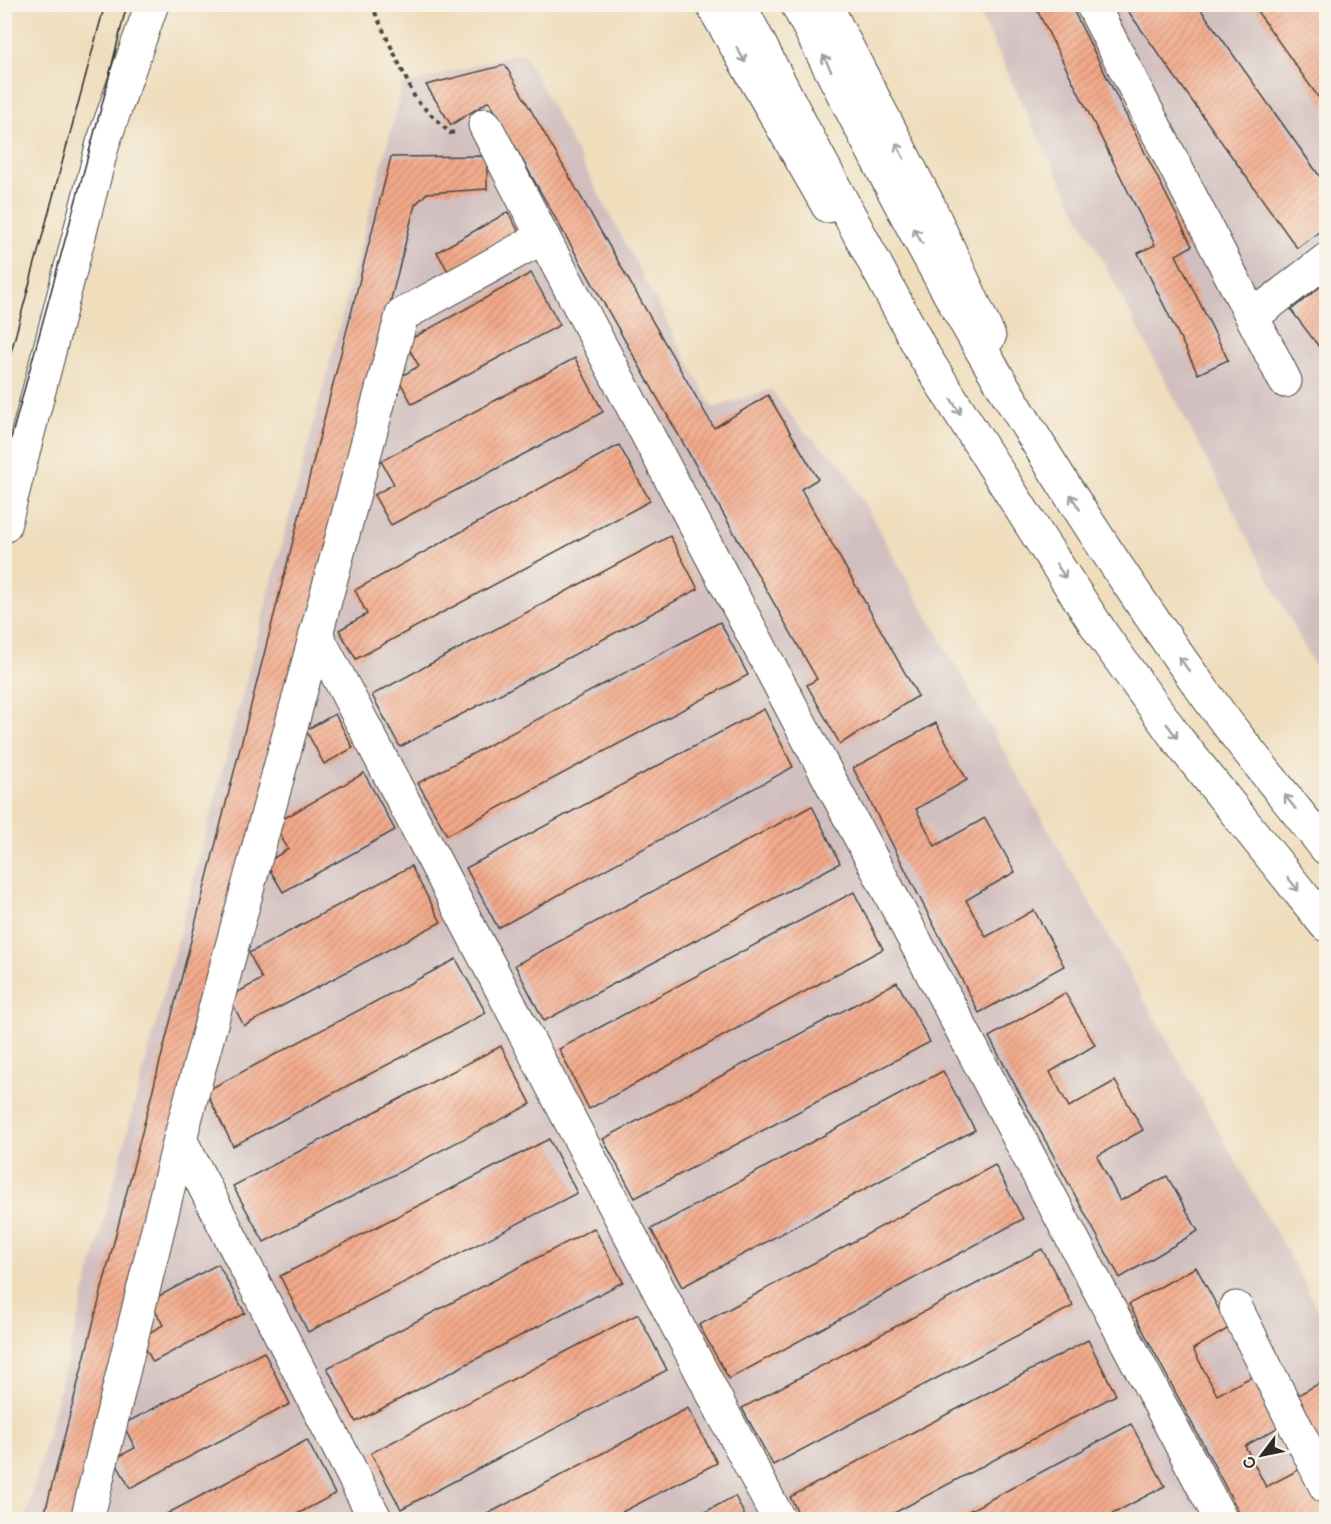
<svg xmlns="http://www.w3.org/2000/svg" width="1331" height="1524" font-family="'Balsamiq Sans',sans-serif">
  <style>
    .industrial { fill: #d1bfbf }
    .building { fill: url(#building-hatch) }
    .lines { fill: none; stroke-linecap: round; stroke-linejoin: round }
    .minor-casing { stroke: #484641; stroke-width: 35 }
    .major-casing { stroke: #484641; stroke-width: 35 }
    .highway-casing { stroke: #484641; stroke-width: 35 }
    .path { stroke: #484641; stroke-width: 4; stroke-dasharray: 4.5 4.5; stroke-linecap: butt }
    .minor { stroke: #fff; stroke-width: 33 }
    .major { stroke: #fff; stroke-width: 33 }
    .highway { stroke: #fff; stroke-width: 33 }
    .tram { stroke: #2b2b2b; stroke-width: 1.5 }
    .oneway { stroke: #a0a0a0 }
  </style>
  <defs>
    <pattern id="building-hatch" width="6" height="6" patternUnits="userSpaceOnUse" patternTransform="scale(1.5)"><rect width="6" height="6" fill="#f3a98a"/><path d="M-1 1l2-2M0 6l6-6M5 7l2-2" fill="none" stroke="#c58a71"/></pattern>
  </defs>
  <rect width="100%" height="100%" fill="#f7f3e8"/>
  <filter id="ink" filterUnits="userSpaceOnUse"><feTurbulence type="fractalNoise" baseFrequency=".0167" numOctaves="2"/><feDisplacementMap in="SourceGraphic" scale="12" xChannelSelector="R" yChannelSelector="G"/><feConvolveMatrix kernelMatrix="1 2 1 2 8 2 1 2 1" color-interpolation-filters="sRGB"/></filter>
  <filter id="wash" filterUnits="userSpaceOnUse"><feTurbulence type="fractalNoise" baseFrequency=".008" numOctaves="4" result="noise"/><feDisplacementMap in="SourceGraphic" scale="24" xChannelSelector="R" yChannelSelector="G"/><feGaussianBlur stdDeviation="1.35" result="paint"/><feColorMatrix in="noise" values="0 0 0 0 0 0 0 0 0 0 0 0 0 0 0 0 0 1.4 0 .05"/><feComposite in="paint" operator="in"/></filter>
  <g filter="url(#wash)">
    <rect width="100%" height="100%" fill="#efddbc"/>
    <g class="industrial">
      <path d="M976 5H1326V688L1039 139Z"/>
      <path d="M523 52 713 408 771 389 803 431 841 463 1304 1282 1326 1329V1519L25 1520 403 85Z"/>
    </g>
    <g id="blocks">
      <g class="building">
        <path d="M1034 4H1070L1192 246 1176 255 1228 360 1198 374 1138 253 1155 245Z"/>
        <path d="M1123 4H1197L1326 185V227L1297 248Z"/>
        <path d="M1252 4 1326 6V108Z"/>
        <path d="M505 65 714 428 768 395 818 479 801 489 918 696 840 744 807 685 817 679 489 101 451 125 426 85Z"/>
        <path d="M487 156V189L427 193 415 205 81 1520H43L391 157Z"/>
        <path d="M508 212 522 238 452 278 437 252Z"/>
        <path d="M531 273 560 325 412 404 398 378 419 366 405 342Z"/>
        <path d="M1326 282V356L1291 310Z"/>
        <path d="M575 358 603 412 391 525 374 495 394 484 381 461Z"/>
        <path d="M619 445 650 501 356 659 339 630 367 614 355 590Z"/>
        <path d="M670 536 698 589 400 747 372 695Z"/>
        <path d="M720 622 748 675 447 835 418 783Z"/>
        <path d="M764 709 793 767 498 928 466 868Z"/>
        <path d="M335 714 353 748 324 764 306 730Z"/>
        <path d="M936 723 967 780 916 809 935 846 985 818 1015 872 966 900 986 937 1034 910 1064 966 979 1013 853 768Z"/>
        <path d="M364 773 395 830 283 892 266 863 288 849 274 824Z"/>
        <path d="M812 806 840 863 544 1021 515 965Z"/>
        <path d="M411 866 441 922 244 1026 229 997 262 979 249 953Z"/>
        <path d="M854 892 883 949 589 1109 559 1049Z"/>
        <path d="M456 959 486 1013 233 1146 206 1091Z"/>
        <path d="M897 982 930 1042 635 1198 603 1139Z"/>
        <path d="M1065 993 1095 1045 1050 1072 1069 1107 1115 1081 1143 1130 1097 1156 1120 1201 1167 1176 1198 1231 1120 1278 989 1037Z"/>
        <path d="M501 1046 531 1104 264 1242 233 1186Z"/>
        <path d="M943 1071 975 1130 682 1287 651 1229Z"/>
        <path d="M549 1139 577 1193 308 1332 280 1276Z"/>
        <path d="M995 1165 1023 1219 729 1379 699 1325Z"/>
        <path d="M594 1228 623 1282 356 1422 327 1368Z"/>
        <path d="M1042 1249 1073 1306 773 1465 742 1408Z"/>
        <path d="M218 1264 245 1313 153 1362 140 1338 163 1325 150 1301Z"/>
        <path d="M1196 1267 1229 1328 1193 1349 1217 1395 1253 1376 1279 1427 1245 1446 1266 1487 1302 1468 1326 1514V1520H1243L1129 1304Z"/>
        <path d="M638 1314 667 1370 401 1509 371 1453Z"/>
        <path d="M1088 1340 1116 1395 881 1520H802L790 1497Z"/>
        <path d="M264 1352 290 1404 130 1488 114 1459 135 1448 123 1424Z"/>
        <path d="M1322 1382 1326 1390V1460L1294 1397Z"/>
        <path d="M688 1408 717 1463 607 1520H476Z"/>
        <path d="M1131 1424 1165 1486 1101 1520H952Z"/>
        <path d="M307 1440 335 1494 286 1520H155Z"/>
        <path d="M735 1496 747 1520H690Z"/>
      </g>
    </g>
  </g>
  <g filter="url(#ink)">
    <use href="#blocks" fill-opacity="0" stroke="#484641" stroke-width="1.5"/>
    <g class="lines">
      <g class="minor-casing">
        <g id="minor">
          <path d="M1092 4 1285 381"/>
          <path d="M485 125 543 237 1221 1520"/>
          <path d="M1252 317 1326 260"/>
          <path d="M4 526 103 143 152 4"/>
          <path d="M316 634 779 1520"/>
          <path d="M180 1139 376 1520"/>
          <path d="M1236 1308 1326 1487"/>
          <path d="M87 1520 180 1139 402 315 543 237"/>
        </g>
      </g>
      <g class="major-casing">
        <g id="major">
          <path d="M712 4 828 206"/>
          <path d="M825 4 928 204 989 337"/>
        </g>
      </g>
      <g class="highway-casing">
        <g id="highway">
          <path d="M739 4 805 132 925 357 1042 542 1104 637 1178 740 1326 925"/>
          <path d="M797 4C861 128 923 252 994 371 1063 487 1137 601 1217 710 1252 757 1290 802 1326 848"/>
        </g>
      </g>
      <path class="path" d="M371 4 416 100 450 133 455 132"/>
      <use href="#minor" class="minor"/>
      <use href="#major" class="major"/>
      <use href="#highway" class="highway"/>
      <g class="tram">
        <path d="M4 378 105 4"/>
        <path d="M4 464 104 97 127 4"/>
      </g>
    </g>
    <defs><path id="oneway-shaft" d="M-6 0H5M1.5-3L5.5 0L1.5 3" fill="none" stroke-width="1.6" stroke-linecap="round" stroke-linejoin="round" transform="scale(1.5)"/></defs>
    <g class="oneway">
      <use href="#oneway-shaft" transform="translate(741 55) rotate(60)"/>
      <use href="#oneway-shaft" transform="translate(827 63) rotate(-117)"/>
      <use href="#oneway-shaft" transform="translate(900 151) rotate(-117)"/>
      <use href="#oneway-shaft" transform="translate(918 236) rotate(-119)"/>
      <use href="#oneway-shaft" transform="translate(956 407) rotate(58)"/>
      <use href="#oneway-shaft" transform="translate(1075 502) rotate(-122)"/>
      <use href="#oneway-shaft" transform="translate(1061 571) rotate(57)"/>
      <use href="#oneway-shaft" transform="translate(1184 664) rotate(-126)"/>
      <use href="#oneway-shaft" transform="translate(1172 731) rotate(54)"/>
      <use href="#oneway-shaft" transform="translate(1290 802) rotate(-128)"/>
      <use href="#oneway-shaft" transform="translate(1293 884) rotate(51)"/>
    </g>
  </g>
  <rect width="1331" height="1524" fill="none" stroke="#f7f3e8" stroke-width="24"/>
  <g transform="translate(1262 1455) rotate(238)" stroke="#f7f3e8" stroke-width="4.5" paint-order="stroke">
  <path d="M0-4.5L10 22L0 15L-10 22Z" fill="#2b2b2b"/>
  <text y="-9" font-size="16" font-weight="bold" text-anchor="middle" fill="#2b2b2b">С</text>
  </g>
</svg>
